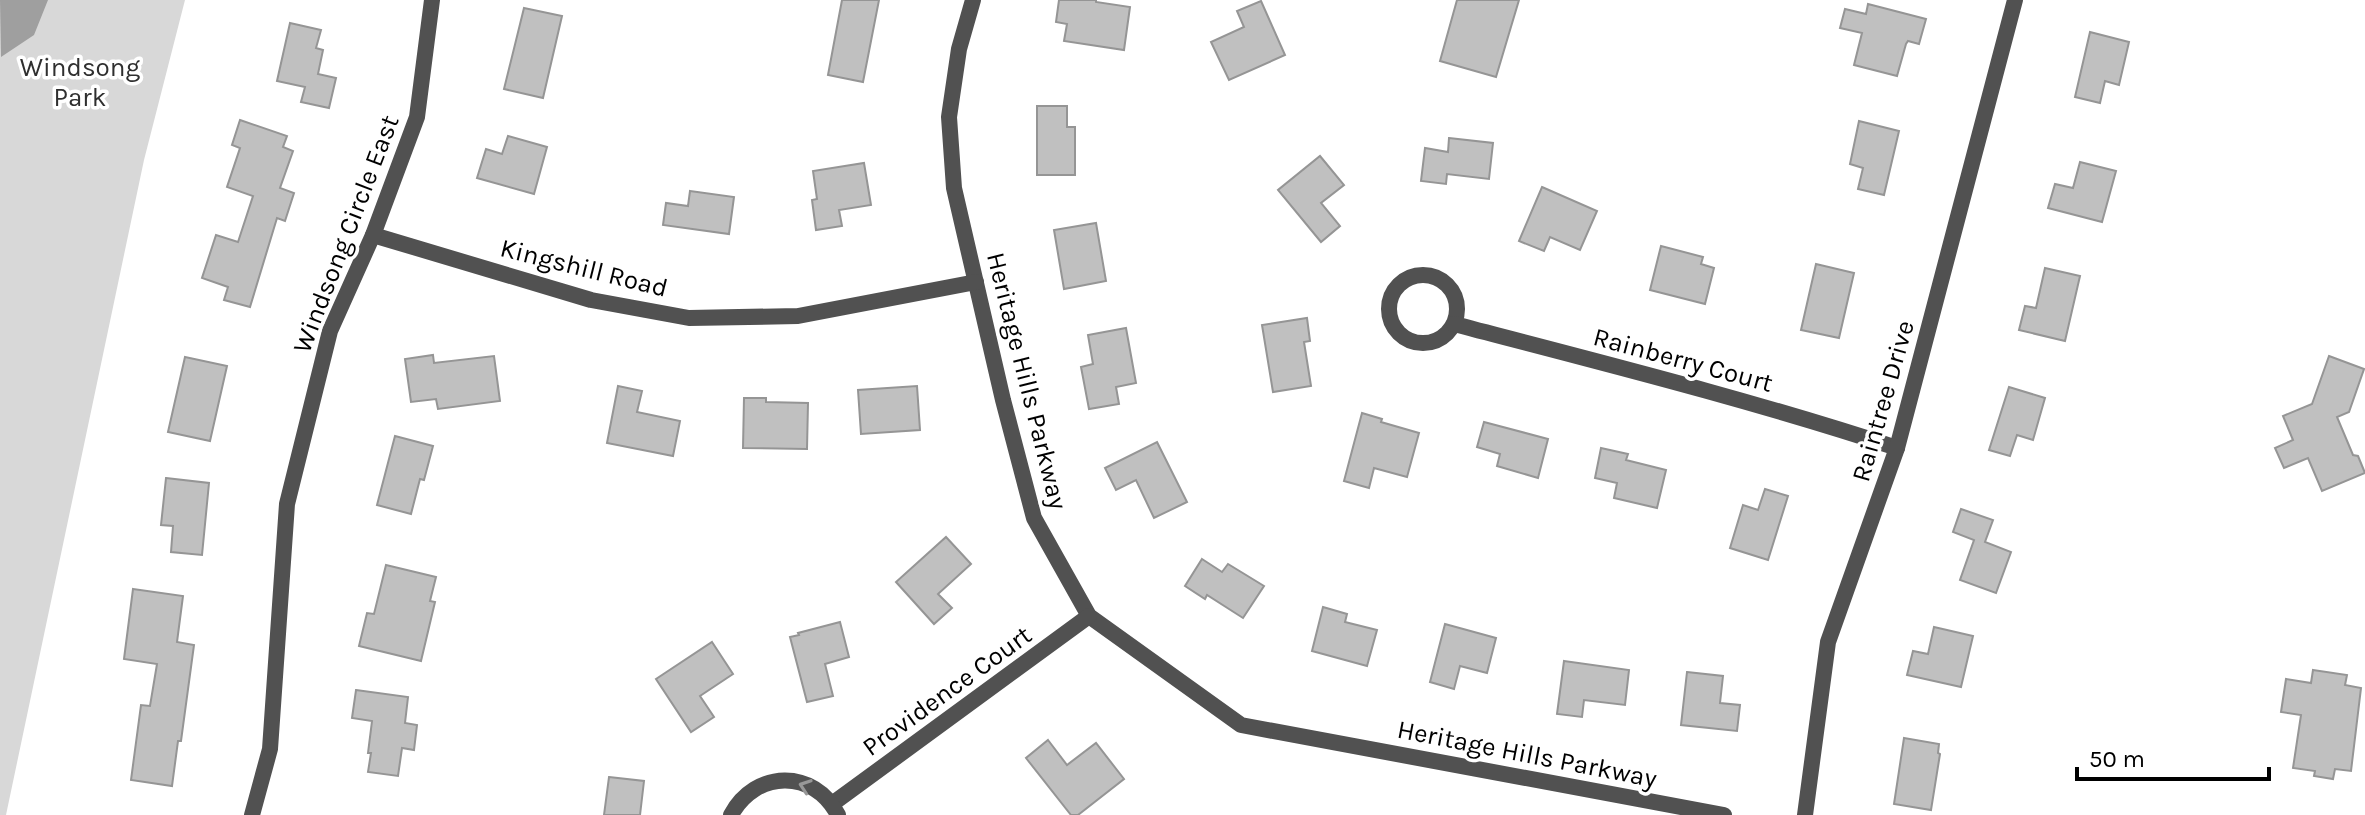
<svg xmlns="http://www.w3.org/2000/svg" width="2365" height="815" font-family="Karla,sans-serif">
  <style>
    .green { fill: #d8d8d8 }
    .water { fill: #9f9f9f }
    .building { fill: #c0c0c0; stroke: #959595; stroke-width: 2 }
    .lines { fill: none; stroke-linecap: round; stroke-linejoin: round }
    .street { stroke: #515151; stroke-width: 16 }
    .oneway { stroke: #979797 }
    .labels { text-anchor: middle; dominant-baseline: central; stroke-width: 7; stroke-linejoin: round; paint-order: stroke }
    .park-label { font-size: 26px; fill: #2f2f2f; stroke: #fff }
    .street-label { font-size: 26px; fill: #000; stroke: #fff }
  </style>
  <rect width="100%" height="100%" fill="#fff"/>
  <path class="green" d="M0 0H185L144 160 6 815H0Z"/>
  <path class="water" d="M0 0H48L34 35 1 57Z"/>
  <g class="building">
    <path d="M842 0H879L863 82 828 75Z"/>
    <path d="M1059 0H1096V2L1130 7 1124 50 1064 41 1067 24 1056 22Z"/>
    <path d="M1457 0H1519L1496 77 1440 61Z"/>
    <path d="M1261 1 1285 55 1229 80 1211 42 1244 27 1237 11Z"/>
    <path d="M1868 4 1926 19 1919 44 1908 41 1906 44 1897 76 1854 65 1862 33 1840 28 1845 9 1866 14Z"/>
    <path d="M524 8 562 16 543 98 504 89Z"/>
    <path d="M290 23 321 30 316 48 323 50 318 74 336 78 329 108 301 102 305 87 277 81Z"/>
    <path d="M2090 32 2129 42 2119 85 2105 81 2100 103 2075 97Z"/>
    <path d="M1037 106H1067V127H1075V175H1037Z"/>
    <path d="M240 120 287 136 283 147 293 151 280 188 294 193 285 221 277 218 250 307 224 300 228 287 202 278 216 235 238 242 253 196 227 187 240 148 232 145Z"/>
    <path d="M1859 121 1899 131 1884 195 1858 189 1863 168 1850 164Z"/>
    <path d="M508 136 547 147 534 194 477 178 486 149 502 154Z"/>
    <path d="M1449 138 1493 143 1489 179 1447 174 1446 184 1421 181 1425 148 1448 152Z"/>
    <path d="M1320 156 1344 185 1321 203 1340 226 1321 242 1278 190Z"/>
    <path d="M2080 162 2116 171 2102 222 2048 208 2055 184 2073 188Z"/>
    <path d="M864 163 871 205 839 210 842 226 816 230 812 200 817 199 813 171Z"/>
    <path d="M1542 187 1597 211 1580 250 1550 237 1544 251 1519 241Z"/>
    <path d="M690 191 734 197 729 234 663 225 666 203 688 206Z"/>
    <path d="M1096 223 1106 281 1064 289 1054 230Z"/>
    <path d="M1661 246 1703 257 1701 264 1714 268 1705 304 1650 290Z"/>
    <path d="M1816 264 1854 273 1839 338 1801 330Z"/>
    <path d="M2045 268 2080 276 2065 341 2019 330 2025 306 2036 308Z"/>
    <path d="M1307 318 1310 341 1304 342 1311 386 1273 392 1262 325Z"/>
    <path d="M1126 328 1136 383 1116 387 1119 404 1089 409 1081 367 1093 364 1088 335Z"/>
    <path d="M433 355 434 363 494 356 500 401 438 409 436 399 411 402 405 359Z"/>
    <path d="M2329 356 2364 369 2349 412 2337 417 2353 455 2358 456 2365 473 2322 491 2308 458 2284 468 2275 448 2293 440 2283 416 2312 404Z"/>
    <path d="M185 357 227 366 210 441 168 432Z"/>
    <path d="M618 386 642 391 637 412 680 421 673 456 607 443Z"/>
    <path d="M917 386 920 430 861 434 858 390Z"/>
    <path d="M2009 387 2045 398 2033 440 2017 435 2010 456 1989 450Z"/>
    <path d="M744 398H766V402L808 403 807 449 743 448Z"/>
    <path d="M1362 413 1382 419 1381 422 1419 433 1407 477 1374 468 1369 488 1344 481Z"/>
    <path d="M1484 422 1548 439 1538 478 1497 466 1500 454 1477 447Z"/>
    <path d="M395 436 433 446 424 480 420 479 411 514 377 505Z"/>
    <path d="M1157 442 1187 502 1154 518 1136 480 1116 490 1105 468Z"/>
    <path d="M1601 448 1628 454 1626 460 1666 470 1657 508 1614 498 1617 483 1595 478Z"/>
    <path d="M166 478 209 483 202 555 171 552 173 526 161 525Z"/>
    <path d="M1765 489 1788 496 1768 560 1730 548 1743 505 1758 510Z"/>
    <path d="M1961 509 1993 520 1985 542 2011 552 1996 593 1960 580 1974 540 1953 532Z"/>
    <path d="M946 537 971 564 938 594 952 608 934 624 896 582Z"/>
    <path d="M1202 559 1222 572 1228 564 1264 586 1243 618 1207 595 1205 599 1185 586Z"/>
    <path d="M386 565 436 577 430 601 435 602 421 661 359 646 367 613 374 614Z"/>
    <path d="M133 589 183 596 177 642 194 645 181 741H178L172 786 131 780 141 705 150 706 157 664 124 659Z"/>
    <path d="M1323 607 1347 614 1345 622 1377 630 1367 666 1312 651Z"/>
    <path d="M840 622 849 657 825 664 833 696 807 702 790 637 799 635 798 633Z"/>
    <path d="M1445 624 1496 638 1487 673 1460 666 1454 689 1430 682Z"/>
    <path d="M1934 627 1973 636 1961 687 1907 675 1913 651 1928 654Z"/>
    <path d="M712 642 733 674 700 696 714 717 691 732 656 679Z"/>
    <path d="M1564 661 1629 670 1625 705 1584 700 1582 717 1557 714Z"/>
    <path d="M2313 670 2347 675 2345 685 2361 688 2351 771 2335 769 2333 779 2314 776 2315 771 2293 768 2301 715 2281 712 2286 679 2311 683Z"/>
    <path d="M1687 672 1723 676 1720 703 1740 705 1737 731 1681 725Z"/>
    <path d="M356 690 408 697 405 723 417 725 414 750 402 748 398 776 368 772 371 753H368L372 721 352 718Z"/>
    <path d="M1904 738 1939 744 1938 753 1940 754 1931 810 1894 804Z"/>
    <path d="M1048 740 1067 765 1096 743 1124 779 1078 815H1071L1026 758Z"/>
    <path d="M609 777 644 781 640 815H604Z"/>
  </g>
  <g class="lines">
    <g class="street">
      <path d="M973 0 959 49 949 117 954 188 1003 400 1034 518 1089 616 1241 725 1724 815"/>
      <path d="M373 235 591 300 689 318 798 316 976 282"/>
      <circle cx="1423" cy="309" r="34"/>
      <path d="M1454 324C1603 363 1751 400 1897 448"/>
      <path d="M832 804 1089 616"/>
      <path d="M252 815 270 749 287 504 330 331 373 235 417 117 432 0"/>
      <path d="M731 815C755 770 814 768 838 815"/>
      <path d="M1805 815 1828 642 1897 448 2015 0"/>
    </g>
  </g>
  <defs><path id="oneway-chevron" d="M-2-3.5L2.5 0L-2 3.5" fill="none" stroke-width="1.6" stroke-linecap="round" stroke-linejoin="round" transform="scale(2)"/></defs>
  <use class="oneway" href="#oneway-chevron" transform="translate(805 786) rotate(-161)"/>
  <g class="labels">
    <g class="park-label">
      <text x="80" y="67">Windsong<tspan x="80" dy="30">Park</tspan></text>
    </g>
    <g class="street-label">
      <text transform="translate(346 234) rotate(-69)">Windsong Circle East</text>
      <text transform="translate(584 268) rotate(14)">Kingshill Road</text>
      <text transform="translate(1683 360) rotate(15)">Rainberry Court</text>
      <text transform="translate(1027 381) rotate(76)">Heritage Hills Parkway</text>
      <text transform="translate(1883 401) rotate(-74)">Raintree Drive</text>
      <text transform="translate(947 691) rotate(-36)">Providence Court</text>
      <text transform="translate(1527 754) rotate(11)">Heritage Hills Parkway</text>
    </g>
  </g>
  <path d="M2077 767v12h192v-12" fill="none" stroke="#000000" stroke-width="4"/>
  <text x="2089" y="767" font-size="24" fill="#000000" stroke="#ffffff" stroke-width="6" paint-order="stroke">50 m</text>
</svg>
